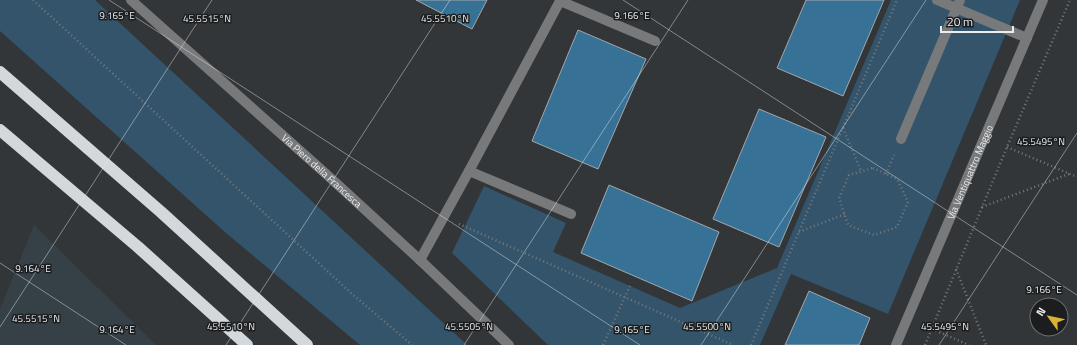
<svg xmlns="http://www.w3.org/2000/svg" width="1077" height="345" font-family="'Titillium Web',sans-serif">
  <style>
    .built { fill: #364047 }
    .green { fill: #33546a }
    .building { fill: #377196; stroke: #a3a7ab }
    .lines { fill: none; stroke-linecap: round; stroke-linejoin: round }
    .path { stroke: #767a7d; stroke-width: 2.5; stroke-dasharray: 1 3; stroke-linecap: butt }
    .minor { stroke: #77797b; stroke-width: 10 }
    .highway { stroke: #d2d8db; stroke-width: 12 }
    .ticks { fill: none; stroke: #eaedef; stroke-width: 1; stroke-opacity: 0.45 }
    .labels { text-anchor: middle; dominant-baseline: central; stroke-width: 3; stroke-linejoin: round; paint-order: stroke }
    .street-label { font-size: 10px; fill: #eaedef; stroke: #1b1d1e }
    .ticks-label { font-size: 10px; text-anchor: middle; fill: #eaedef; stroke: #1b1d1e; stroke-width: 3; stroke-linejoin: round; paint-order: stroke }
  </style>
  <rect width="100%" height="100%" fill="#323639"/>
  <path class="built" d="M34 225 156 345H0V309Z"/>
  <g class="green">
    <path d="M0 0H95L467 345H360L226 233 0 31Z"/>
    <path d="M891 0H1020L888 314 791 274 760 345H548L452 253 484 186 566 223 553 252 680 308 777 268Z"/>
  </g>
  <g class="building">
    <path d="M416 0H487L472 29Z"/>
    <path d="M806 0H884L843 96 777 68Z"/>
    <path d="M578 30 646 59 598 169 532 141Z"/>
    <path d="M759 109 826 137 779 247 713 219Z"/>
    <path d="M609 185 719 232 692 301 581 253Z"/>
    <path d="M809 291 870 318 859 345H785Z"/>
  </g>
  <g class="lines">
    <g class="path">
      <path d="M33 0 351 293 412 345"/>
      <path d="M843 128 861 171"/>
      <path d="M1007 147 1077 177"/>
      <path d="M873 168 897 179 908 202 897 227 874 235 848 225 839 198 849 175Z"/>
      <path d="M886 174 894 155"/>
      <path d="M982 207 1069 174"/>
      <path d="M459 224 733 345"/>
      <path d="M799 232 845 214"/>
      <path d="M956 269 986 345"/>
      <path d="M932 329 969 345"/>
      <path d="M603 345 630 286"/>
      <path d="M751 345 897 0"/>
      <path d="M925 345 1007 147 1070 0"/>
    </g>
    <g class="minor">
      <path id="s1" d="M131 0 325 173 420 260 509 345"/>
      <path d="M937 0 1027 38"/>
      <path d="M901 139 960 0"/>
      <path d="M469 171 571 214"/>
      <path d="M420 260 469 171 560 1 655 41"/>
      <path id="s2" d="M896 345 1043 0"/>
    </g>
    <g class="highway">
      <path d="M0 72 161 212 307 345"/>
      <path d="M0 130 138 247 247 345"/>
    </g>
  </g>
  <path class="ticks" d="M109 0 640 345M623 0 1077 295M0 263 126 345M0 327 212 0M226 345 450 0M464 345 688 0M701 345 926 0M939 345 1077 133"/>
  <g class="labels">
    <g class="street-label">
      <text stroke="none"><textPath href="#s1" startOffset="256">Via Piero della Francesca</textPath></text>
      <text stroke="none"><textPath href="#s2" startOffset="188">Via Ventiquattro Maggio</textPath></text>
    </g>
  </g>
  <g class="ticks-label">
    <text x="117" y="19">9.165°E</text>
    <text x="632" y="19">9.166°E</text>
    <text x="207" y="22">45.5515°N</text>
    <text x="445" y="22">45.5510°N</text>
    <text x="1041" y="145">45.5495°N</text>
    <text x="33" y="272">9.164°E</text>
    <text x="1044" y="293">9.166°E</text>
    <text x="36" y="322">45.5515°N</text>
    <text x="231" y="330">45.5510°N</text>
    <text x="469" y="330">45.5505°N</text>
    <text x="707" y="330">45.5500°N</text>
    <text x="945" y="330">45.5495°N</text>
    <text x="117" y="333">9.164°E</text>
    <text x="632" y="333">9.165°E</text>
  </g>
  <g transform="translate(1049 317) rotate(303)"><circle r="19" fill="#1b1d1e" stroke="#6e7072"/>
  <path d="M0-3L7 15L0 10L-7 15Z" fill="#dcb233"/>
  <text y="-6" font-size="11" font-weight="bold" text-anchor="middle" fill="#eaedef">N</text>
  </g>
  <path d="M941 26v6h72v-6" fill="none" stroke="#eaedef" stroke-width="2"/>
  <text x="947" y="26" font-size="12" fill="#eaedef" stroke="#1b1d1e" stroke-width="3" paint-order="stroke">20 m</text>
</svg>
